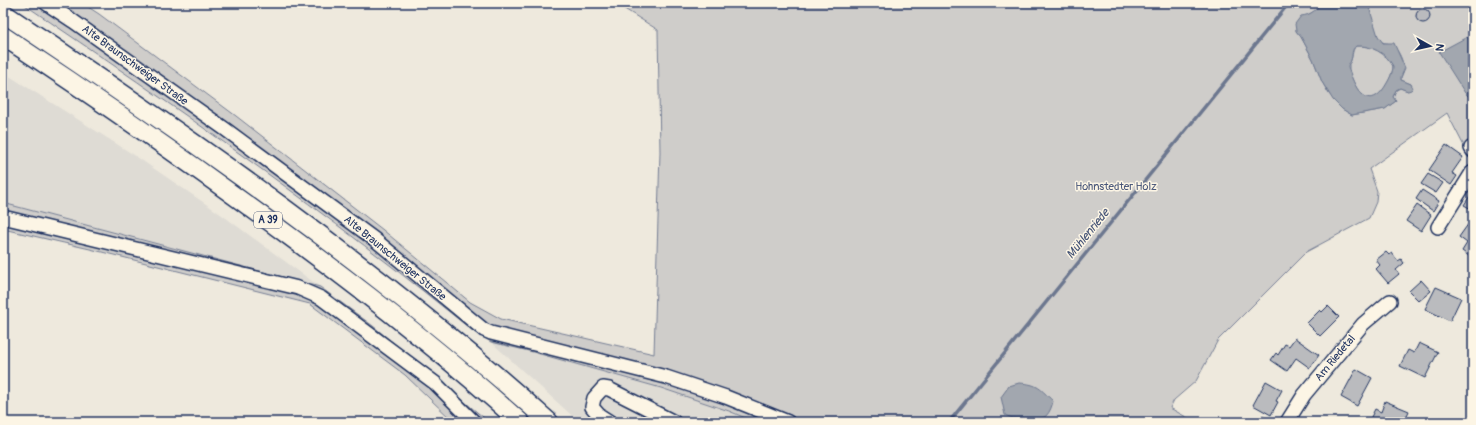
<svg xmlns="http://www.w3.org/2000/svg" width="1476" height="425" font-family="Pangolin,sans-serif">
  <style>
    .built { fill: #dedbd4 }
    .green { fill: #cfcdca; stroke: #757e94 }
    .water { fill: #a2a7af; stroke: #6c778f; fill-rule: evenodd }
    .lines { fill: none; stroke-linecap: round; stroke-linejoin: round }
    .stream { stroke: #6c778f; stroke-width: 3.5 }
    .building { fill: #babbbe; stroke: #1b2f5e }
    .minor-casing { stroke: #1b2f5e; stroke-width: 16 }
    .highway-casing { stroke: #1b2f5e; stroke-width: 21 }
    .minor { stroke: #fcf5e5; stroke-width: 13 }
    .highway { stroke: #fcf5e5; stroke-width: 18 }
    .labels { text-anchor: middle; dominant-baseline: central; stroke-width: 3; stroke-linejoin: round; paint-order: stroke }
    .shield { fill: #fcf5e5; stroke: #5e6a86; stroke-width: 1 }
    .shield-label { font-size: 10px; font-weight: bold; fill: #1b2f5e }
    .street-label { font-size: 11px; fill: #1b2f5e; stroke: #fcf5e5 }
    .park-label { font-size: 11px; fill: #485679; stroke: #fcf5e5 }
    .water-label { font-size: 12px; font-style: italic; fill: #445376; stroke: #fcf5e5 }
  </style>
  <rect width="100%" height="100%" fill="#eee9dd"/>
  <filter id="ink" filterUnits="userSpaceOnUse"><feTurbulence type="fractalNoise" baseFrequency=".025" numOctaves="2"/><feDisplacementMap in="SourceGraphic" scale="8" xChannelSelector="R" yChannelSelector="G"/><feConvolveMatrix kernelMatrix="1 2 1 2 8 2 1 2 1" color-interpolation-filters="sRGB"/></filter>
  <g filter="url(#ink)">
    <g class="built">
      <path d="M3 72 134 155 222 215 320 287 3 203Z"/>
      <path d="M491 342 533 352 661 388 729 411 755 422H579Z"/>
    </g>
    <g class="green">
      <path d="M22 3H82L99 14 236 116 383 230 470 302 501 319 654 354 660 152 658 30 615 3H1320L1316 10 1306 16 1296 31 1301 37 1313 59 1322 82 1329 94 1342 109 1352 115 1385 109 1396 101 1393 97 1396 90 1400 88 1408 91 1411 84 1401 80V77C1407 68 1400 49 1390 44 1385 42 1383 44 1379 39 1374 32 1372 13 1366 3H1473V43L1467 37 1465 93 1473 101V141L1465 148 1447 113 1369 169 1377 191 1376 202 1369 218 1306 252 1218 340 1196 381 1174 400 1170 408 1195 422H755L729 411 661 388 533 352 491 342 474 332C330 214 176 107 22 3Z"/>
      <path d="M1356 46C1371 45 1386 53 1393 66 1393 76 1378 108 1363 96 1357 91 1348 73 1349 66 1349 62 1350 64 1351 60 1353 55 1352 50 1356 46Z"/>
      <path d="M3 203 320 287 373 326 489 422H454L405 375 310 304 90 249 3 229Z"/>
    </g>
    <g class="water">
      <path d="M1320 3H1366L1369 7 1378 36 1383 43H1394L1405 68 1401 77V80L1411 84 1413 88 1411 90 1408 91 1400 88 1396 90 1393 97 1396 101 1385 109 1357 114 1352 115 1342 109 1333 100 1322 82 1313 59 1301 37 1296 31 1295 24 1301 16C1310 15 1316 11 1320 3ZM1356 46C1371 45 1386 53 1393 66 1393 72 1390 78 1387 83 1374 107 1360 99 1352 78 1351 74 1348 70 1348 66 1349 62 1350 64 1351 60 1353 55 1351 50 1356 46Z"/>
      <path d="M1467 37 1473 43V101L1465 93 1439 52Z"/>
      <path d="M1019 383C1039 384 1040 389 1053 401 1052 406 1050 412 1046 416 1037 423 1014 420 1005 415L1001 397 1009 386Z"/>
    </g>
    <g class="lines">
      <path class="stream" d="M949 422 1289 3"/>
    </g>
    <g class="building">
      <circle cx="1423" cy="16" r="7"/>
      <path d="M1446 145 1463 157 1452 173 1457 176 1451 185 1429 170Z"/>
      <path d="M1428 174 1443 183 1436 193 1421 184Z"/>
      <path d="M1422 190 1439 201 1433 211 1416 199Z"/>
      <path d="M1473 191V210L1464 205Z"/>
      <path d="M1417 205 1431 215 1421 231 1406 221Z"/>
      <path d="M1469 223 1473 226V259L1462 251 1467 243 1459 237Z"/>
      <path d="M1386 252 1389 255 1392 253 1398 261 1401 259 1404 263 1396 270 1399 274 1388 283 1376 269 1380 265 1376 260Z"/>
      <path d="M1421 280 1431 291 1419 301 1409 291Z"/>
      <path d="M1436 287 1461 298 1450 321 1425 309Z"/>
      <path d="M1328 306 1339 317 1320 336 1307 323 1320 310 1322 312Z"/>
      <path d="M1295 338 1319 355 1310 368 1296 358 1287 371 1271 360 1276 353 1278 355 1285 344 1289 346Z"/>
      <path d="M1419 343 1438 352 1425 378 1400 366 1408 350 1414 353Z"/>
      <path d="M1356 369 1372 378 1357 406 1341 397Z"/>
      <path d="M1266 381 1282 390 1276 401 1278 402 1271 415 1253 405Z"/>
      <path d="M1385 401 1409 411 1404 422H1389L1381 419 1380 422H1377L1370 419 1375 409 1381 412Z"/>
      <path d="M1262 416 1273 422H1258Z"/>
    </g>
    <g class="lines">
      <g class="minor-casing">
        <g id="minor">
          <path d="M46 3 73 21 225 129 374 239 484 330 491 333 666 377 726 397 788 422"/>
          <path d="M1471 148 1473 151"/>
          <path d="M3 217 298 288 321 298 435 383 474 422"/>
          <path d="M1438 227 1473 171"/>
          <path d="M610 422 599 415 592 407 594 398 603 388 609 389 674 422"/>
          <path d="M1287 422 1304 395 1363 324 1390 301"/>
        </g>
      </g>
      <g class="highway-casing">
        <g id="highway">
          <path d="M3 13C192 139 380 270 549 422"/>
          <path d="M3 36C100 100 195 166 288 235 368 294 446 355 520 422"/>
        </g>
      </g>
      <use href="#minor" class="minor"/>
      <use href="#highway" class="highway"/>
    </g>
  </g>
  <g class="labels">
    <rect class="shield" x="254" y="212" width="28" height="16" rx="3"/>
    <g class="shield-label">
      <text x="268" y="220">A 39</text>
    </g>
    <g class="street-label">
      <text transform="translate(135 65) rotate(36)">Alte Braunschweiger Straße</text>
      <text transform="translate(395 258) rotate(39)">Alte Braunschweiger Straße</text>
      <text transform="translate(1335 358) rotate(-50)">Am Riedetal</text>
    </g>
    <g class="park-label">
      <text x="1116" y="186">Hohnstedter Holz</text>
    </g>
    <g class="water-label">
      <text transform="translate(1088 234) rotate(-51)">Mühlenriede</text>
    </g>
  </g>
  <rect width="1476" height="425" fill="none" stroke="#fcf5e5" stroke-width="16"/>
  <rect x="8" y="8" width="1460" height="409" fill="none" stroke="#1b2f5e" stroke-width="1.5" filter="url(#ink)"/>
  <g transform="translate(1430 46) rotate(98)" stroke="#fcf5e5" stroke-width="3" paint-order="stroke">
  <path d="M0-3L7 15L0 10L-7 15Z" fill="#1b2f5e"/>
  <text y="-6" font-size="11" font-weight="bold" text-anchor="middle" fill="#1b2f5e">N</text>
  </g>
</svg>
